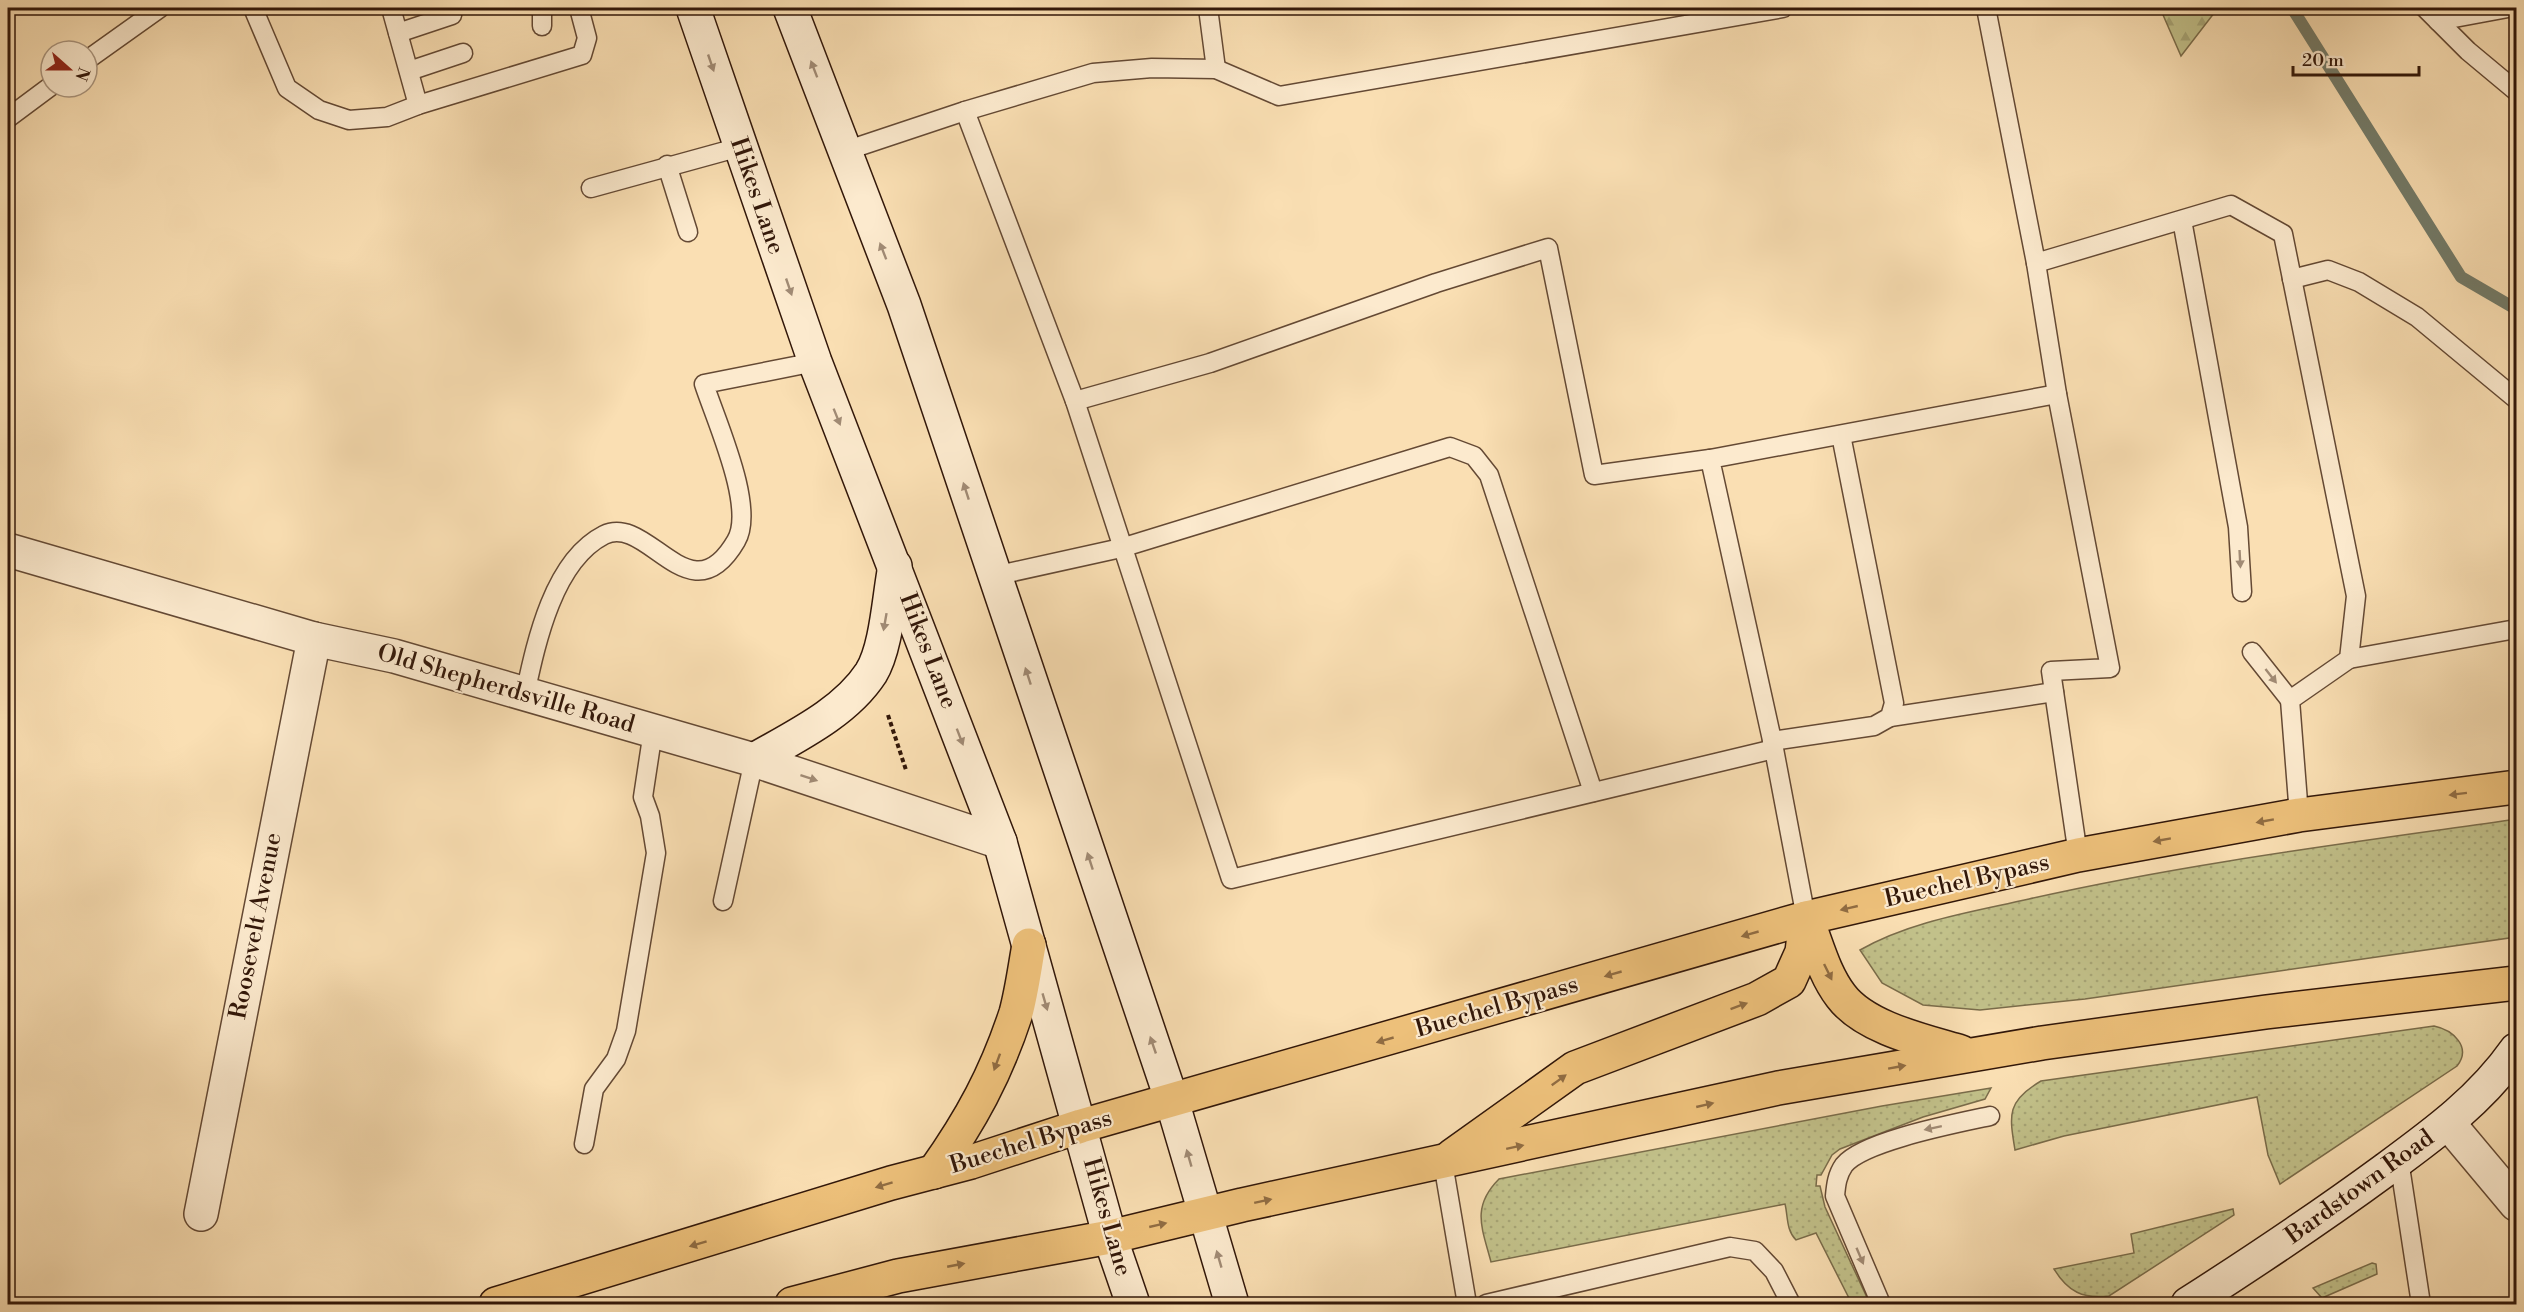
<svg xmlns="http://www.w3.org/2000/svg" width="2524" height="1312" font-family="'Libre Bodoni',serif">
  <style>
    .grass { fill: url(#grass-dots); stroke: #7a6c4a; stroke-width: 1.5 }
    .forest { fill: url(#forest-firs); stroke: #7a6c4a; stroke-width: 1.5 }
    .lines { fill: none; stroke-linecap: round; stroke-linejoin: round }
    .stream { stroke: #737b69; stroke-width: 12 }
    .service-casing { stroke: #644934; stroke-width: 21 }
    .minor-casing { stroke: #644934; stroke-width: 36 }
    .secondary-casing { stroke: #321709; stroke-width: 36 }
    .primary-casing { stroke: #321709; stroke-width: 36 }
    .path { stroke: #321709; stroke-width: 4; stroke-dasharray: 4.5 3; stroke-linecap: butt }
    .service { stroke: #fceace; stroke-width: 18 }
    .minor { stroke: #fceace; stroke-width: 33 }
    .secondary { stroke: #fceace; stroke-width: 33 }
    .primary { stroke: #edc07a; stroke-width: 33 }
    .oneway { fill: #a18b75 }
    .oneway2 { fill: #906c42 }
    .labels { text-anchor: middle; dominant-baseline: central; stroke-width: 4.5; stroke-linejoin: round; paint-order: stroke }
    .street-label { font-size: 24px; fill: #321709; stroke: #fceace }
  </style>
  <defs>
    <pattern id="grass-dots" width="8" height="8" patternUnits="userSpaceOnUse" patternTransform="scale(1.5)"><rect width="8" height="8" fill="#c2c18a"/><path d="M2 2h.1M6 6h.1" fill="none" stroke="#a7a576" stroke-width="1.8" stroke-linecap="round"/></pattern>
    <pattern id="forest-firs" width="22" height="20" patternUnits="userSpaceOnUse" patternTransform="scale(1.5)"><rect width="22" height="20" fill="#c2c18a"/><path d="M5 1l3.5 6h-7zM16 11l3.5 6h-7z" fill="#a7a576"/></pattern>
  </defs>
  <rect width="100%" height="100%" fill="#fadfb3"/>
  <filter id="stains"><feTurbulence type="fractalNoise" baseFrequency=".00333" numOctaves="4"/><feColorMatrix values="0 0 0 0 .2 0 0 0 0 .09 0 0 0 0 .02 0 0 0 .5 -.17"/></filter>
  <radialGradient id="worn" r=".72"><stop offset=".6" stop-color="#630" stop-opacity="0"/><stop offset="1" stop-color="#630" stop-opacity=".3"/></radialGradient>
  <g class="grass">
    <path d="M2510 820H2516V937L2085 999 1980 1010 1923 1005 1882 983 1860 950C1911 921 1972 912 2029 899 2188 863 2350 843 2510 820Z"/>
    <path d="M2434 1026C2453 1030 2472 1047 2457 1066L2280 1184 2268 1155 2257 1097 2064 1136 2015 1150C2009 1114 2007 1101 2041 1081Z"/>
    <path d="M1991 1088 1985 1099 1923 1117 1840 1149 1832 1155 1821 1175H1817L1816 1186H1820L1825 1207 1870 1304H1852L1816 1233 1796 1240C1786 1230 1788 1216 1785 1204L1491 1262C1482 1228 1471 1207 1499 1179L1882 1106Z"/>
    <path d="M2233 1209 2234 1215 2109 1296C2083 1299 2068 1292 2054 1269L2134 1253 2131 1234Z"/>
    <path d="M2372 1263 2376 1264 2377 1274 2322 1298 2313 1288Z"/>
  </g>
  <path class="forest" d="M2160 8H2218L2181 56Z"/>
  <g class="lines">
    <path class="stream" d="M2292 8 2461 277 2516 309"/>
    <g class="service-casing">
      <g id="service">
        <path d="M253 8 287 88 319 110 349 120 387 117 418 105 582 55 587 38 579 8"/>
        <path d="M391 8 418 105"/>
        <path d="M1208 8 1216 69"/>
        <path d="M1986 8 2036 263 2057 394"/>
        <path d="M2425 8 2468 51 2516 91"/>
        <path d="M2438 21 2508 8"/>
        <path d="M542 26V8"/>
        <path d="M398 33 452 15"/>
        <path d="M87 60 160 8"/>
        <path d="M409 71 463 53"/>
        <path d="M965 111 1075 401 1231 879 1774 749"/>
        <path d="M8 118 51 86"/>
        <path d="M845 151 965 111 1093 73 1152 68 1216 69 1279 96 1783 8"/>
        <path d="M667 165 688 232"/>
        <path d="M591 188 740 147"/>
        <path d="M2182 220 2238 527 2242 592"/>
        <path d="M2036 263 2231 205 2283 234 2356 596 2349 659 2290 700 2299 815"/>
        <path d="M2292 279 2328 270 2359 282 2417 317 2516 399"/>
        <path d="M1075 401 1210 363 1436 283 1548 248 1594 475 1710 459"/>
        <path d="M994 576 1121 548 1450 447 1474 456 1489 475 1593 792"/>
        <path d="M2252 652 2290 700"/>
        <path d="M2349 659 2516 629"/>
        <path d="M525 694C536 643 553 561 604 535 648 513 690 620 736 541 756 508 716 421 704 384L815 362"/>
        <path d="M1890 717 2054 692"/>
        <path d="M1772 741 1874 726 1890 717 1894 703 1841 435"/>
        <path d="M723 901 754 760"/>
        <path d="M1806 918 1774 749 1710 459 2057 394 2110 668 2051 671 2078 855"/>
        <path d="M584 1144 594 1089 616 1059 626 1031 656 853 650 816 643 797 653 731"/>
        <path d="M2399 1160 2421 1304"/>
        <path d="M1443 1163 1467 1304"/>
        <path d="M1486 1304 1730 1247 1755 1251 1774 1271 1791 1304"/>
        <path d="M1881 1304 1835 1196C1836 1185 1837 1175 1844 1165 1863 1141 1958 1123 1990 1116"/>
      </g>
    </g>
    <g class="minor-casing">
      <g id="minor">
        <path d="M8 550 314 639 394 656 754 760 1000 842"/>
        <path d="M2449 1124 2516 1204"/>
        <path d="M201 1214 314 639"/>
      </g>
    </g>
    <g class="secondary-casing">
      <g id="secondary">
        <path d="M693 8 815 362 1000 842 1110 1237 1133 1304"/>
        <path d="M790 8 904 305 1172 1101 1232 1304"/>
        <path d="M754 760C794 737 845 713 871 673 887 647 889 596 895 566"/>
        <path d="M2188 1304C2255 1261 2321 1217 2385 1170 2434 1134 2481 1100 2516 1050"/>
      </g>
    </g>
    <g class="primary-casing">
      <g id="primary">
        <path d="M1807 920C1817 945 1824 974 1841 996 1865 1028 1924 1041 1961 1052"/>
        <path d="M1452 1156 1575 1068 1757 999 1789 981 1802 952 1806 918"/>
        <path d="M934 1172C971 1120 996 1074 1016 1013 1022 991 1025 967 1029 945"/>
        <path d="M496 1304 891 1183 971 1162 1081 1126 1806 918 2078 855 2299 815 2516 787"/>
        <path d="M792 1304 898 1276 1110 1237 1242 1205 1778 1088 2042 1043 2266 1012 2516 983"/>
      </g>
    </g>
    <path class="path" d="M888 715 906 770"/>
    <use href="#service" class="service"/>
    <use href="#minor" class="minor"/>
    <use href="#secondary" class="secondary"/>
    <use href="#primary" class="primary"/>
  </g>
  <defs><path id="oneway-solid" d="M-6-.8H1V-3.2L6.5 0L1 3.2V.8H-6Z" transform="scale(1.5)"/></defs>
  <g class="oneway">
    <use href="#oneway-solid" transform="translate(711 63) rotate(71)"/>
    <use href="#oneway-solid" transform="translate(814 69) rotate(-111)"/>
    <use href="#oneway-solid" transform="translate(883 251) rotate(-111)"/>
    <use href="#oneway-solid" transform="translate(789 287) rotate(71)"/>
    <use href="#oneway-solid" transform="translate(837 417) rotate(68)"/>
    <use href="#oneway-solid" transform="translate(966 491) rotate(-108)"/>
    <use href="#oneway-solid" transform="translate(2240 559) rotate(87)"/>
    <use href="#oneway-solid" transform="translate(885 622) rotate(100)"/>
    <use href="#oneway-solid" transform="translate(1028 676) rotate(-108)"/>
    <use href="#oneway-solid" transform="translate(2271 676) rotate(52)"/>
    <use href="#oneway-solid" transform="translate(960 737) rotate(69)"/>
    <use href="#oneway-solid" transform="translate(809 778) rotate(18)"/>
    <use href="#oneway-solid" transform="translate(1090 861) rotate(-108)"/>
    <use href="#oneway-solid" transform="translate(1045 1002) rotate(74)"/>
    <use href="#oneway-solid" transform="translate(1153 1045) rotate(-109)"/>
    <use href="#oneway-solid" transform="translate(1933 1128) rotate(168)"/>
    <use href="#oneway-solid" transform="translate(1189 1158) rotate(-106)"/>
    <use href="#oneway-solid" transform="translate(1860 1256) rotate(67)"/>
    <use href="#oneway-solid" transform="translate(1219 1259) rotate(-106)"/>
  </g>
  <g class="oneway2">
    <use href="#oneway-solid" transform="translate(2458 794) rotate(173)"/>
    <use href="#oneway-solid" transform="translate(2265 821) rotate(170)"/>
    <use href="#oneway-solid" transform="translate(2162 840) rotate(170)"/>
    <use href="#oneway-solid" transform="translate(1849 908) rotate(167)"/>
    <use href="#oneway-solid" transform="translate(1750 934) rotate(164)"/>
    <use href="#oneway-solid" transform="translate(1828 972) rotate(64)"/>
    <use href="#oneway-solid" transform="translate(1613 974) rotate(164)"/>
    <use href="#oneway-solid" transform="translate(1739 1006) rotate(-20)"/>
    <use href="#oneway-solid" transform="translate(1385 1040) rotate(164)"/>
    <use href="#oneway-solid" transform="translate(997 1062) rotate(110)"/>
    <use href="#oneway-solid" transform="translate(1897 1067) rotate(-10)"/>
    <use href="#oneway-solid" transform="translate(1559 1080) rotate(-36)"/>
    <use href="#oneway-solid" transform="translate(1705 1105) rotate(-13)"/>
    <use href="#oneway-solid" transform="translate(1515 1147) rotate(-12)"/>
    <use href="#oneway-solid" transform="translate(884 1185) rotate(163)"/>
    <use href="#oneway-solid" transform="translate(1263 1201) rotate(-12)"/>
    <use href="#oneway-solid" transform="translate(1158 1225) rotate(-13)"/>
    <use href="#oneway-solid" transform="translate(698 1244) rotate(163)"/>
    <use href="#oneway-solid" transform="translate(956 1265) rotate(-11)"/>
  </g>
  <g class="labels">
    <g class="street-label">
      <text transform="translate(757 196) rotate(71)">Hikes Lane</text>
      <text transform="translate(928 651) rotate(69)">Hikes Lane</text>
      <text transform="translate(506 689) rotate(16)">Old Shepherdsville Road</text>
      <text transform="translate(1967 881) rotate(-13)">Buechel Bypass</text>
      <text transform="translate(256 926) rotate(-79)">Roosevelt Avenue</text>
      <text transform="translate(1497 1007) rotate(-16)">Buechel Bypass</text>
      <text transform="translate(1031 1142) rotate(-17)">Buechel Bypass</text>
      <text transform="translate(2360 1187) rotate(-36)">Bardstown Road</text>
      <text transform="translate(1107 1217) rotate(74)">Hikes Lane</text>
    </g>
  </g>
  <rect width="2524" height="1312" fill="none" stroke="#fadfb3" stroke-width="30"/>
  <rect x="9" y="9" width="2506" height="1294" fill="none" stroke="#321709" stroke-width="3"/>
  <rect x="15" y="15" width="2494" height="1282" fill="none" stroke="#321709" stroke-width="1.5"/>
  <g transform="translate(69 69) rotate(111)"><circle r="28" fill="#fceace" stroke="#ab967f" stroke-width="1.5"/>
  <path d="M0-4.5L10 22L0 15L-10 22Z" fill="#8f2418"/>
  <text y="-9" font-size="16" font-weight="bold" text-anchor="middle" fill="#321709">N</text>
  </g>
  <path d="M2293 66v9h126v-9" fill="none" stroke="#321709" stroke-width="3"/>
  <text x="2302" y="66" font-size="18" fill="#321709" stroke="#fceace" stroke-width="4.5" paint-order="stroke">20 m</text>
  <rect width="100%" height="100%" filter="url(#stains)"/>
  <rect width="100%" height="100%" fill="url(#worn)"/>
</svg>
